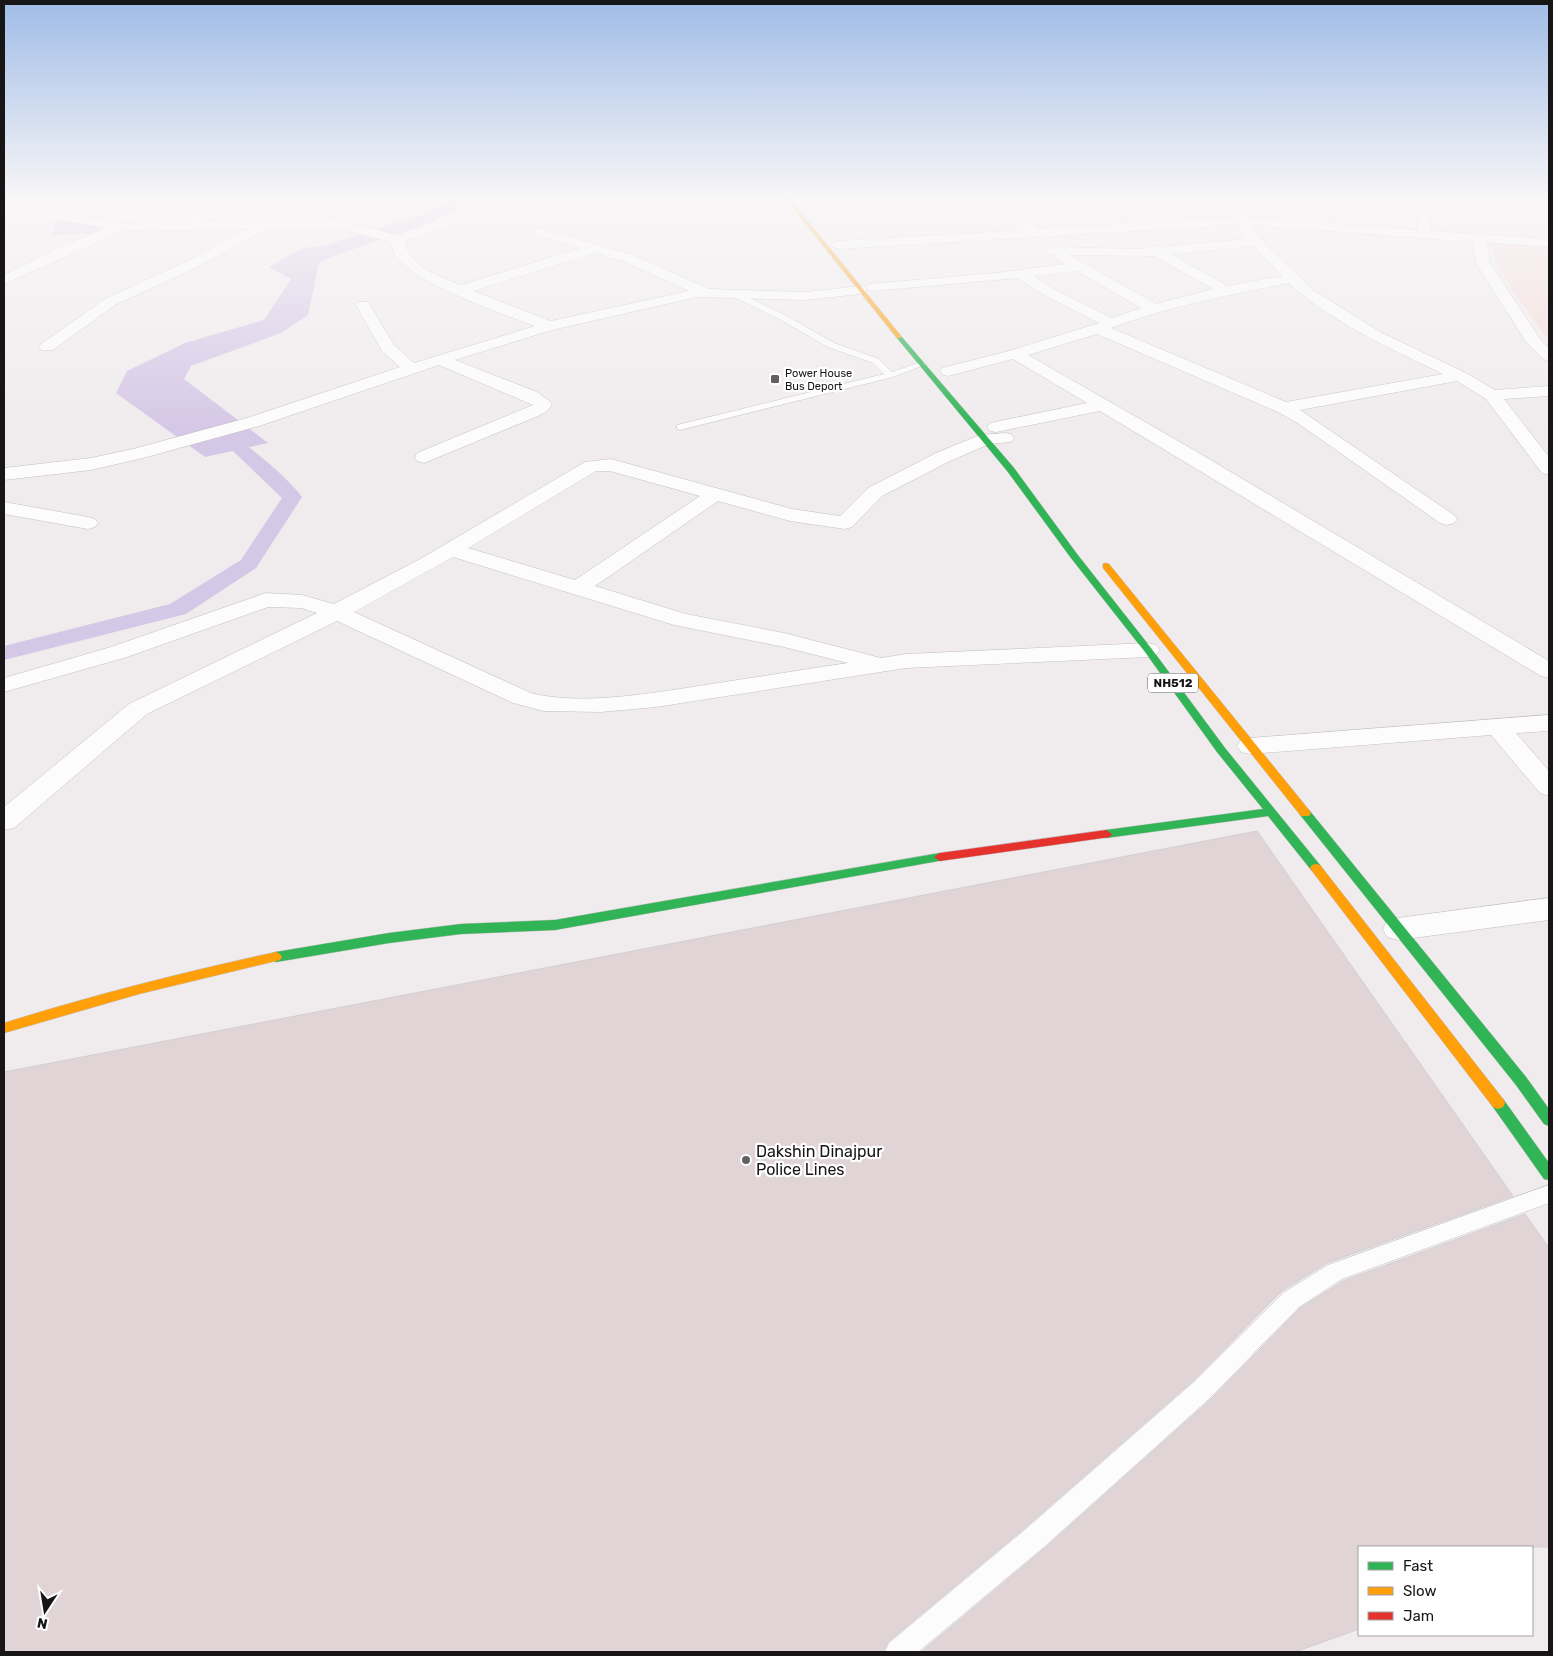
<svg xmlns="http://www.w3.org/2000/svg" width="1553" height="1656" font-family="Rubik,sans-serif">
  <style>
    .green { fill: #f4dcd9 }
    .water { fill: #d5c7e6 }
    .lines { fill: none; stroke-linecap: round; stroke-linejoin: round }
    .canal { fill: #d5c7e6; fill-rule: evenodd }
    .building { fill: #e0d4d7; stroke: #d2cfd0 }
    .lane-casing { stroke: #c1bfc0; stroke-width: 1 }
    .street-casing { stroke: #c1bfc0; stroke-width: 1 }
    .fast-casing { stroke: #c1bfc0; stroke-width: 1 }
    .slow-casing { stroke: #c1bfc0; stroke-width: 1 }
    .jam-casing { stroke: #c1bfc0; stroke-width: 1 }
    .lane { fill: #fdfcfc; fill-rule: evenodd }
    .street { fill: #fdfcfc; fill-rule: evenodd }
    .fast { fill: #30b455; fill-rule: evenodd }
    .slow { fill: #ff9f0a; fill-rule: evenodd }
    .jam { fill: #e5322d; fill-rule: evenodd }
    .poi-dot { fill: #636062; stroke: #fff; stroke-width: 2 }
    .labels { text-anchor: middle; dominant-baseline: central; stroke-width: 4.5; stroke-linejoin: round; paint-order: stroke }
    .far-poi-label { font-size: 11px; fill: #171516; stroke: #fff; text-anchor: start }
    .shield { fill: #fff; stroke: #5d5b5c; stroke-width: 1 }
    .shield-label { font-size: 12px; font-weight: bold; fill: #171516 }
    .near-poi-label { font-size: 16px; fill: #171516; stroke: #fff; text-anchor: start }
  </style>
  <rect width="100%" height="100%" fill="#f0ecee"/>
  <path class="green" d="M1489 243 1549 246V340C1526 310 1502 279 1489 243Z"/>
  <g class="water">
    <path d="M450 199H479L445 218 339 254 319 263 308 315 281 333 191 366 184 379 268 443 205 457 116 393 127 371 185 343 264 320 291 279 269 267 302 248 323 246 419 216Z"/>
    <path d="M70 220 100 227 103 230 92 235 84 233 49 236 56 227 51 224Z"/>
  </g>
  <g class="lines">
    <path class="canal" d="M210 425C234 431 288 477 302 497L256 568 186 614 4 660V646L170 604 241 560 282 498 233 451 204 434 201 430 204 426Z"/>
  </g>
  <g class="building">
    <path d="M1257 831 1513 1196 1327 1263 1282 1291 1193 1381 1026 1527 888 1642 883 1652H4V1072Z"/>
    <path d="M1525 1214 1549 1248V1547H1359V1629L1295 1652H921L1046 1547 1211 1399 1300 1308 1343 1281Z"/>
  </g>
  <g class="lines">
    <g class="lane-casing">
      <g id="lane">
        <path d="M729 291H735L785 315 834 343 879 359 892 372 923 361 927 364 893 377 680 430 677 429V425L884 374 873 363 828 347 779 319 729 295Z"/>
        <path d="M1549 1185V1203L1342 1279 1299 1307 1210 1398 1045 1546 918 1652H885L889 1643 1027 1528 1194 1382 1283 1293 1328 1265Z"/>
      </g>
    </g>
    <g class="street-casing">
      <g id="street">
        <path d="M171 199H189L187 202 120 223 188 222 190 218 236 199H252L250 202 203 222 330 221 383 199H399L397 202 347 223 397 235 431 223 478 199H493L491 202 441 229 405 241C407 266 441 277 461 285L581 248 535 235 534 232 535 229 540 228 633 255 709 289 806 292 860 286 865 287 867 290 865 293 860 294 806 300 697 297 552 330 455 360 537 392 552 403C550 411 545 412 538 416L424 463 417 461 415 457 417 453 533 405 439 365 259 426 143 458 91 470 4 480V468L91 458 133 449 247 418 400 367 382 351 356 305 358 302H368L394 345 414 363 535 326C507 315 390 277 392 244L387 241 343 230 314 228 267 229 195 268 115 305 53 350H41L39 347 41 344 105 299 185 262 249 229 123 231 4 284V275L65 245 107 228 59 220 4 214V206L59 212 120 223 114 219 116 216ZM595 253 623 261 689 291 551 321 473 291Z"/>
        <path d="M679 199H780L774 203H685Z"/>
        <path d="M1002 199H1014L1037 229 1139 223 1121 199H1133L1143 213 1153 222 1235 217 1243 199H1255L1248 218 1417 230 1419 199H1431L1430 231 1549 239V247L1486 242 1490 263 1540 339 1549 348V361L1543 359 1526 342 1476 263 1473 242 1249 225 1270 249 1313 290 1382 333 1466 373 1495 390 1549 386V396L1504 399 1549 457V475L1542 473 1486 399 1457 381 1300 410 1454 515 1457 519 1454 523 1447 525 1440 523 1299 424 1278 412 1097 334 1028 355 1187 446 1549 661V678L1541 676 1100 411 996 432 990 431 987 427 990 423 1087 403 1013 359 948 376 942 374 940 371 942 368 1009 351 1099 323 1044 295 1018 278 873 291 868 290 866 287 868 284 996 273 1065 264 1055 257 1056 255 1047 254 1045 251 1052 247 1140 249 1154 246 1159 247 1246 239 1236 225 838 249 831 245 838 241 1025 230ZM1253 246 1282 276 1228 286 1171 254ZM1069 255 1154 256 1213 289 1156 304ZM1077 271 1141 308 1112 318 1054 289 1034 276ZM1289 283C1330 322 1392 349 1443 374L1286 402 1111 328C1169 306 1229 295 1289 283Z"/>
        <path d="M1005 433 1011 434 1014 438 1011 442 989 444 950 461 882 496 852 527 845 529 790 521 718 501 595 586 686 614 784 633 881 658 906 654 1148 643 1156 645 1160 650 1156 655 1148 657 906 668 656 707 601 712 544 711 513 703 337 621 147 714 14 828 4 830V807L129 704 317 613 301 608 268 607 127 657 4 692V678L111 647 266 593 302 595 334 604 422 558 585 462 611 459 792 509 840 516 868 488 936 453 980 435ZM596 471H610L700 496 575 580 468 548ZM453 557 674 625 784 647 848 663C800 670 752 678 705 685 654 693 580 706 531 693L354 612Z"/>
        <path d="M4 502 88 517 95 519 98 523 95 527 88 529 4 514Z"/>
        <path d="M1549 715V731L1516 733 1549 771V796L1540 793 1491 735 1250 754 1241 752 1237 746 1241 740 1250 738Z"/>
        <path d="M1549 898V920L1398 940 1387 937 1383 929 1387 921 1398 918Z"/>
      </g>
    </g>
    <g class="fast-casing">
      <g id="fast">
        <path d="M897 336H901L1014 468 1077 554 1151 648 1225 748 1320 865 1322 868 1320 871H1312L1268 816 1106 838 1102 837 1100 834 1106 830 1263 809 1217 752 1145 652 1071 558 1008 472 897 338Z"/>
        <path d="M1305 809 1309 810 1526 1077 1549 1109V1126L1544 1124 1516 1085 1301 816 1299 813 1301 810Z"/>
        <path d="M940 853 944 854 946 857 944 860 555 930 461 934 389 943 276 962 272 960 270 957 272 954 276 952 389 933 461 924 555 920Z"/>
        <path d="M1498 1097 1503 1099 1549 1163V1180L1544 1179 1493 1107 1491 1103 1493 1099Z"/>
      </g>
    </g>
    <g class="slow-casing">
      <g id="slow">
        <path d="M786 199H790L901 336V338H897Z"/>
        <path d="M1106 563 1109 564 1309 810 1311 813 1309 816H1301L1103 568V564Z"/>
        <path d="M1316 864 1320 865 1503 1099 1505 1103 1503 1107 1498 1109 1493 1107 1312 871 1310 868 1312 865Z"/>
        <path d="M276 952 280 954 282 957 280 960 139 994 4 1033V1023C93 995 184 972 276 952Z"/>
      </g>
    </g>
    <g class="jam-casing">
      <path id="jam" d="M1106 830 1112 834 1110 837 940 861 934 857 940 853Z"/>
    </g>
    <use href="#lane" class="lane"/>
    <use href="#street" class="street"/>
    <use href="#fast" class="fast"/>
    <use href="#slow" class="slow"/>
    <use href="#jam" class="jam"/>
  </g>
  <linearGradient id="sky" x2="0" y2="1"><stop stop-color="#a0bce7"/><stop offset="0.46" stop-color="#f8f6f7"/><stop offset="1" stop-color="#f8f6f7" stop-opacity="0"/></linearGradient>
  <rect width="1553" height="431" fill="url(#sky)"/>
  <g class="poi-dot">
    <rect x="770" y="374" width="10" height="10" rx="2.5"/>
    <circle cx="746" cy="1160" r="5"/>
  </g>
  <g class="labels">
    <g class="far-poi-label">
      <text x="785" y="373">Power House<tspan x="785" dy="13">Bus Deport</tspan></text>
    </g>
    <rect class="shield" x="1148" y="673.5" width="50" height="19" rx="4"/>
    <g class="shield-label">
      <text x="1173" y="683">NH512</text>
    </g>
    <g class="near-poi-label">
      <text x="756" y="1151">Dakshin Dinajpur<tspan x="756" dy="18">Police Lines</tspan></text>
    </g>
  </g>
  <rect width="1553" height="1656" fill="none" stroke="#171516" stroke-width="10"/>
  <rect x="1358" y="1546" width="175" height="90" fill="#ffffff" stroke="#a2a1a2"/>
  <rect x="1368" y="1562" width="25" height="8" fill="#30b455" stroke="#a2a1a2"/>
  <text x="1403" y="1571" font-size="15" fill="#171516">Fast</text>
  <rect x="1368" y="1587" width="25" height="8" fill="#ff9f0a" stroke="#a2a1a2"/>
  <text x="1403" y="1596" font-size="15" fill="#171516">Slow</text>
  <rect x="1368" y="1612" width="25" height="8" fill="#e5322d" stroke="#a2a1a2"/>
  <text x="1403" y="1621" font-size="15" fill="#171516">Jam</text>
  <g transform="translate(45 1611) rotate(192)" stroke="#ffffff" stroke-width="4" paint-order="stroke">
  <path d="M0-4L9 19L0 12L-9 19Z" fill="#171516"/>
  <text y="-8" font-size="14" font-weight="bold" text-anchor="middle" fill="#171516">N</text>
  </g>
</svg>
